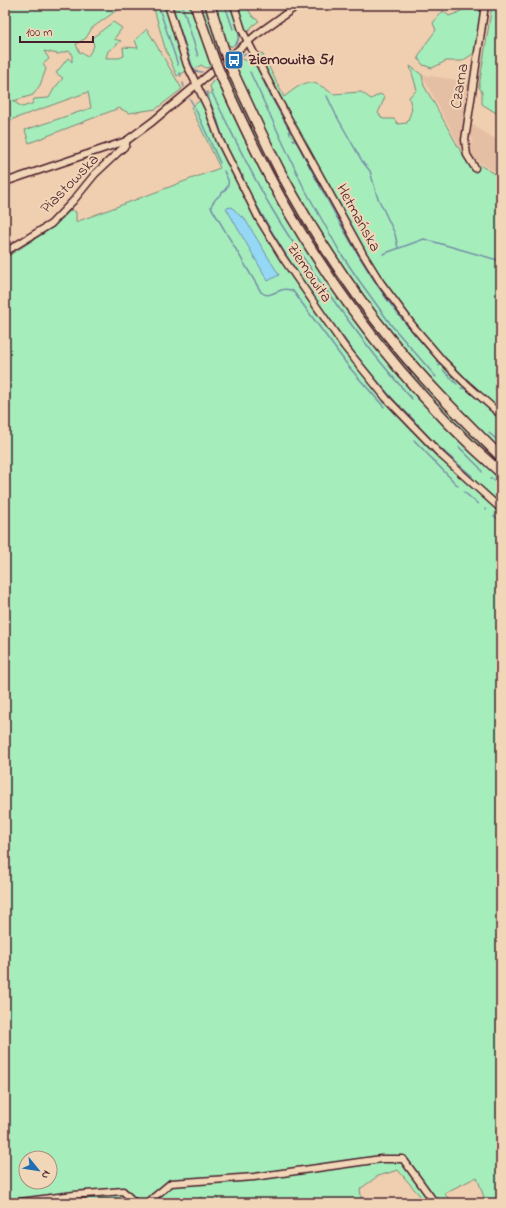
<svg xmlns="http://www.w3.org/2000/svg" width="506" height="1208" font-family="'Indie Flower',sans-serif">
  <style>
    .built { fill: #e5bfa4 }
    .green { fill: #a5eebc; stroke: #788674; fill-rule: evenodd }
    .water { fill: #94d8f6; stroke: #768ea5 }
    .lines { fill: none; stroke-linecap: round; stroke-linejoin: round }
    .stream { stroke: #768ea5; stroke-width: 1.5 }
    .minor-casing { stroke: #4a1f2b; stroke-width: 9 }
    .highway-casing { stroke: #4a1f2b; stroke-width: 12 }
    .minor { stroke: #f1d6b8; stroke-width: 6 }
    .highway { stroke: #f1d6b8; stroke-width: 9 }
    .highway-bridge-casing { stroke: #4a1f2b; stroke-width: 12; stroke-linecap: butt }
    .highway-bridge { stroke: #f1d6b8; stroke-width: 9 }
    .labels { text-anchor: middle; dominant-baseline: central; stroke-width: 4; stroke-linejoin: round; paint-order: stroke }
    .poi-label { font-size: 16px; font-weight: bold; fill: #4a1f2b; stroke: #f1d6b8; text-anchor: start }
    .street-label { font-size: 16px; fill: #4a1f2b; stroke: #f1d6b8 }
  </style>
  <rect width="100%" height="100%" fill="#f0ceb0"/>
  <filter id="ink" filterUnits="userSpaceOnUse"><feTurbulence type="fractalNoise" baseFrequency=".025" numOctaves="2"/><feDisplacementMap in="SourceGraphic" scale="8" xChannelSelector="R" yChannelSelector="G"/><feConvolveMatrix kernelMatrix="1 2 1 2 8 2 1 2 1" color-interpolation-filters="sRGB"/></filter>
  <g filter="url(#ink)">
    <g class="built">
      <path d="M422 75 472 82 461 149Z"/>
      <path d="M472 125 501 142V175L475 160 468 147V143H472L473 139 470 137Z"/>
    </g>
    <g class="green">
      <path d="M5 5H124L92 28 86 38 76 44 79 52 88 56 94 46 92 38 113 22 122 28 114 39 121 41 108 51 106 58H119L124 56 123 47 138 48 135 40 147 29 182 89 156 109 129 113 119 108 29 143 25 130 91 108 88 92 5 122ZM44 51 58 54 68 51 72 53V62L68 58 56 73 63 78 54 89 49 98 34 99 32 104 22 107 13 101 33 95 40 85 46 69 43 64 49 59Z"/>
      <path d="M153 5H245L253 17 259 21 252 26 249 31 239 34 237 42 231 47 230 45 211 62 212 66 206 68 201 65 195 69 192 68 177 76 165 48Z"/>
      <path d="M471 5H484L481 22 476 36V52L462 61H446L432 68 423 65 418 58 425 45 436 30 433 23 443 11 449 16 457 13Z"/>
      <path d="M492 5H501V116L482 104V92L479 87Z"/>
      <path d="M262 53 284 97C306 80 310 77 333 94L361 92 371 99 380 94 385 97 378 113 383 119H394L398 124 407 123 412 109 409 97 417 90 410 66 422 75 424 86 434 103 461 152 468 149 474 162 501 177V1203H486L477 1177 444 1193 452 1203H421V1197L398 1170 378 1176 360 1189 362 1203H220L217 1197V1203H208L201 1197 191 1203H5V282L6 272H5V258L52 228 71 210 76 212V222L220 168 191 107 212 92 210 86 212 82 217 78 218 81 239 64 237 61 242 59 248 61 252 65 254 63 252 59ZM26 1158H50V1182H26Z"/>
    </g>
    <path class="water" d="M232 207 241 217 243 216 279 275 268 281 226 208Z"/>
    <g class="lines">
      <g class="stream">
        <path d="M158 5 178 65"/>
        <path d="M172 5 192 65 195 71 202 72"/>
        <path d="M182 5 198 56"/>
        <path d="M225 5 233 29"/>
        <path d="M230 5C233 16 245 36 235 45"/>
        <path d="M243 55 244 54 249 55 254 61 270 95 289 129 290 134"/>
        <path d="M250 72 303 186 340 252 358 279 392 326 436 377"/>
        <path d="M180 73 181 76"/>
        <path d="M183 83 184 87"/>
        <path d="M211 91C231 130 249 171 272 209 293 245 317 278 342 312 364 342 387 371 412 399"/>
        <path d="M207 92C209 102 213 110 217 119 222 134 228 160 240 171"/>
        <path d="M327 96 336 115 362 161 370 171 377 196 395 234 398 248"/>
        <path d="M190 99 195 108 220 163"/>
        <path d="M293 139 297 143C325 195 352 249 386 298 402 320 420 341 439 362V366"/>
        <path d="M224 171C225 174 227 177 228 180 231 191 213 196 211 207L261 292C271 301 279 284 293 291L349 367 384 407"/>
        <path d="M243 175V180C273 238 308 292 348 344 363 365 381 385 398 405L401 406"/>
        <path d="M383 254 424 239 501 261"/>
        <path d="M443 370 457 384"/>
        <path d="M461 388 466 389 501 420"/>
        <path d="M498 405 501 407"/>
        <path d="M404 410 415 421"/>
        <path d="M418 424 420 430"/>
        <path d="M489 433 501 443"/>
        <path d="M414 440 458 486"/>
        <path d="M433 442 472 476"/>
        <path d="M459 447 480 468 482 472"/>
        <path d="M490 479H493L501 487"/>
        <path d="M464 492 478 504"/>
        <path d="M485 509 486 510"/>
        <path d="M494 516 501 521"/>
      </g>
      <g class="minor-casing">
        <g id="minor">
          <path d="M168 5 187 65 208 108 220 141 259 219 283 258 344 346 386 398 442 456 501 509"/>
          <path d="M234 5 242 30 278 100 363 254 381 283 413 326 442 360 464 382 501 415"/>
          <path d="M475 168 467 155 465 140 485 5"/>
          <path d="M5 182 126 141 152 122 256 35 298 5"/>
          <path d="M5 252 51 224 73 201 95 174 126 145V141"/>
          <path d="M12 1203 74 1195 123 1191 135 1203"/>
          <path d="M147 1203 171 1183 254 1177 381 1159H403L435 1203"/>
        </g>
      </g>
      <g class="highway-casing">
        <g id="highway">
          <path d="M195 5 214 59"/>
          <path d="M210 5 224 50"/>
          <path d="M232 70C248 104 263 138 280 171 312 231 350 289 393 342 426 383 464 420 501 457"/>
          <path d="M222 78C243 125 265 172 291 216 347 311 418 400 501 473"/>
        </g>
      </g>
      <use href="#minor" class="minor"/>
      <use href="#highway" class="highway"/>
      <g class="highway-bridge-casing">
        <g id="highway-bridge">
          <path d="M224 50 232 70"/>
          <path d="M214 59 222 78"/>
        </g>
      </g>
      <use href="#highway-bridge" class="highway-bridge"/>
    </g>
  </g>
  <defs>
    <g id="bus-square" transform="scale(1)"><rect x="-9" y="-9" width="18" height="18" rx="4" fill="#1f6fb2" stroke="#f1d6b8"/><path d="M-5-6H5V4H4V6H2V4H-2V6H-4V4H-5ZM-3.5-4V0h7V-4ZM-3.5 1.2v1.5H-2V1.2ZM2 1.2v1.5H3.5V1.2Z" fill="#fff"/></g>
  </defs>
  <g fill-rule="evenodd">
    <use href="#bus-square" x="234" y="60"/>
  </g>
  <g class="labels">
    <g class="poi-label">
      <text x="248" y="60">Ziemowita 51</text>
    </g>
    <g class="street-label">
      <text transform="translate(460 86) rotate(-81)">Czarna</text>
      <text transform="translate(70 184) rotate(-46)">Piastowska</text>
      <text transform="translate(358 218) rotate(61)">Hetmańska</text>
      <text transform="translate(309 273) rotate(56)">Ziemowita</text>
    </g>
  </g>
  <rect width="506" height="1208" fill="none" stroke="#f1d6b8" stroke-width="20"/>
  <rect x="10" y="10" width="486" height="1188" fill="none" stroke="#4a1f2b" stroke-width="1.5" filter="url(#ink)"/>
  <g transform="translate(38 1170) rotate(120)"><circle r="19" fill="#f1d6b8" stroke="#ae8d80"/>
  <path d="M0-3L7 15L0 10L-7 15Z" fill="#1f6fb2"/>
  <text y="-6" font-size="11" font-weight="bold" text-anchor="middle" fill="#4a1f2b">N</text>
  </g>
  <path d="M20 36v6h73v-6" fill="none" stroke="#4a1f2b" stroke-width="2"/>
  <text x="26" y="36" font-size="12" fill="#4a1f2b" stroke="#f1d6b8" stroke-width="3" paint-order="stroke">100 m</text>
</svg>
